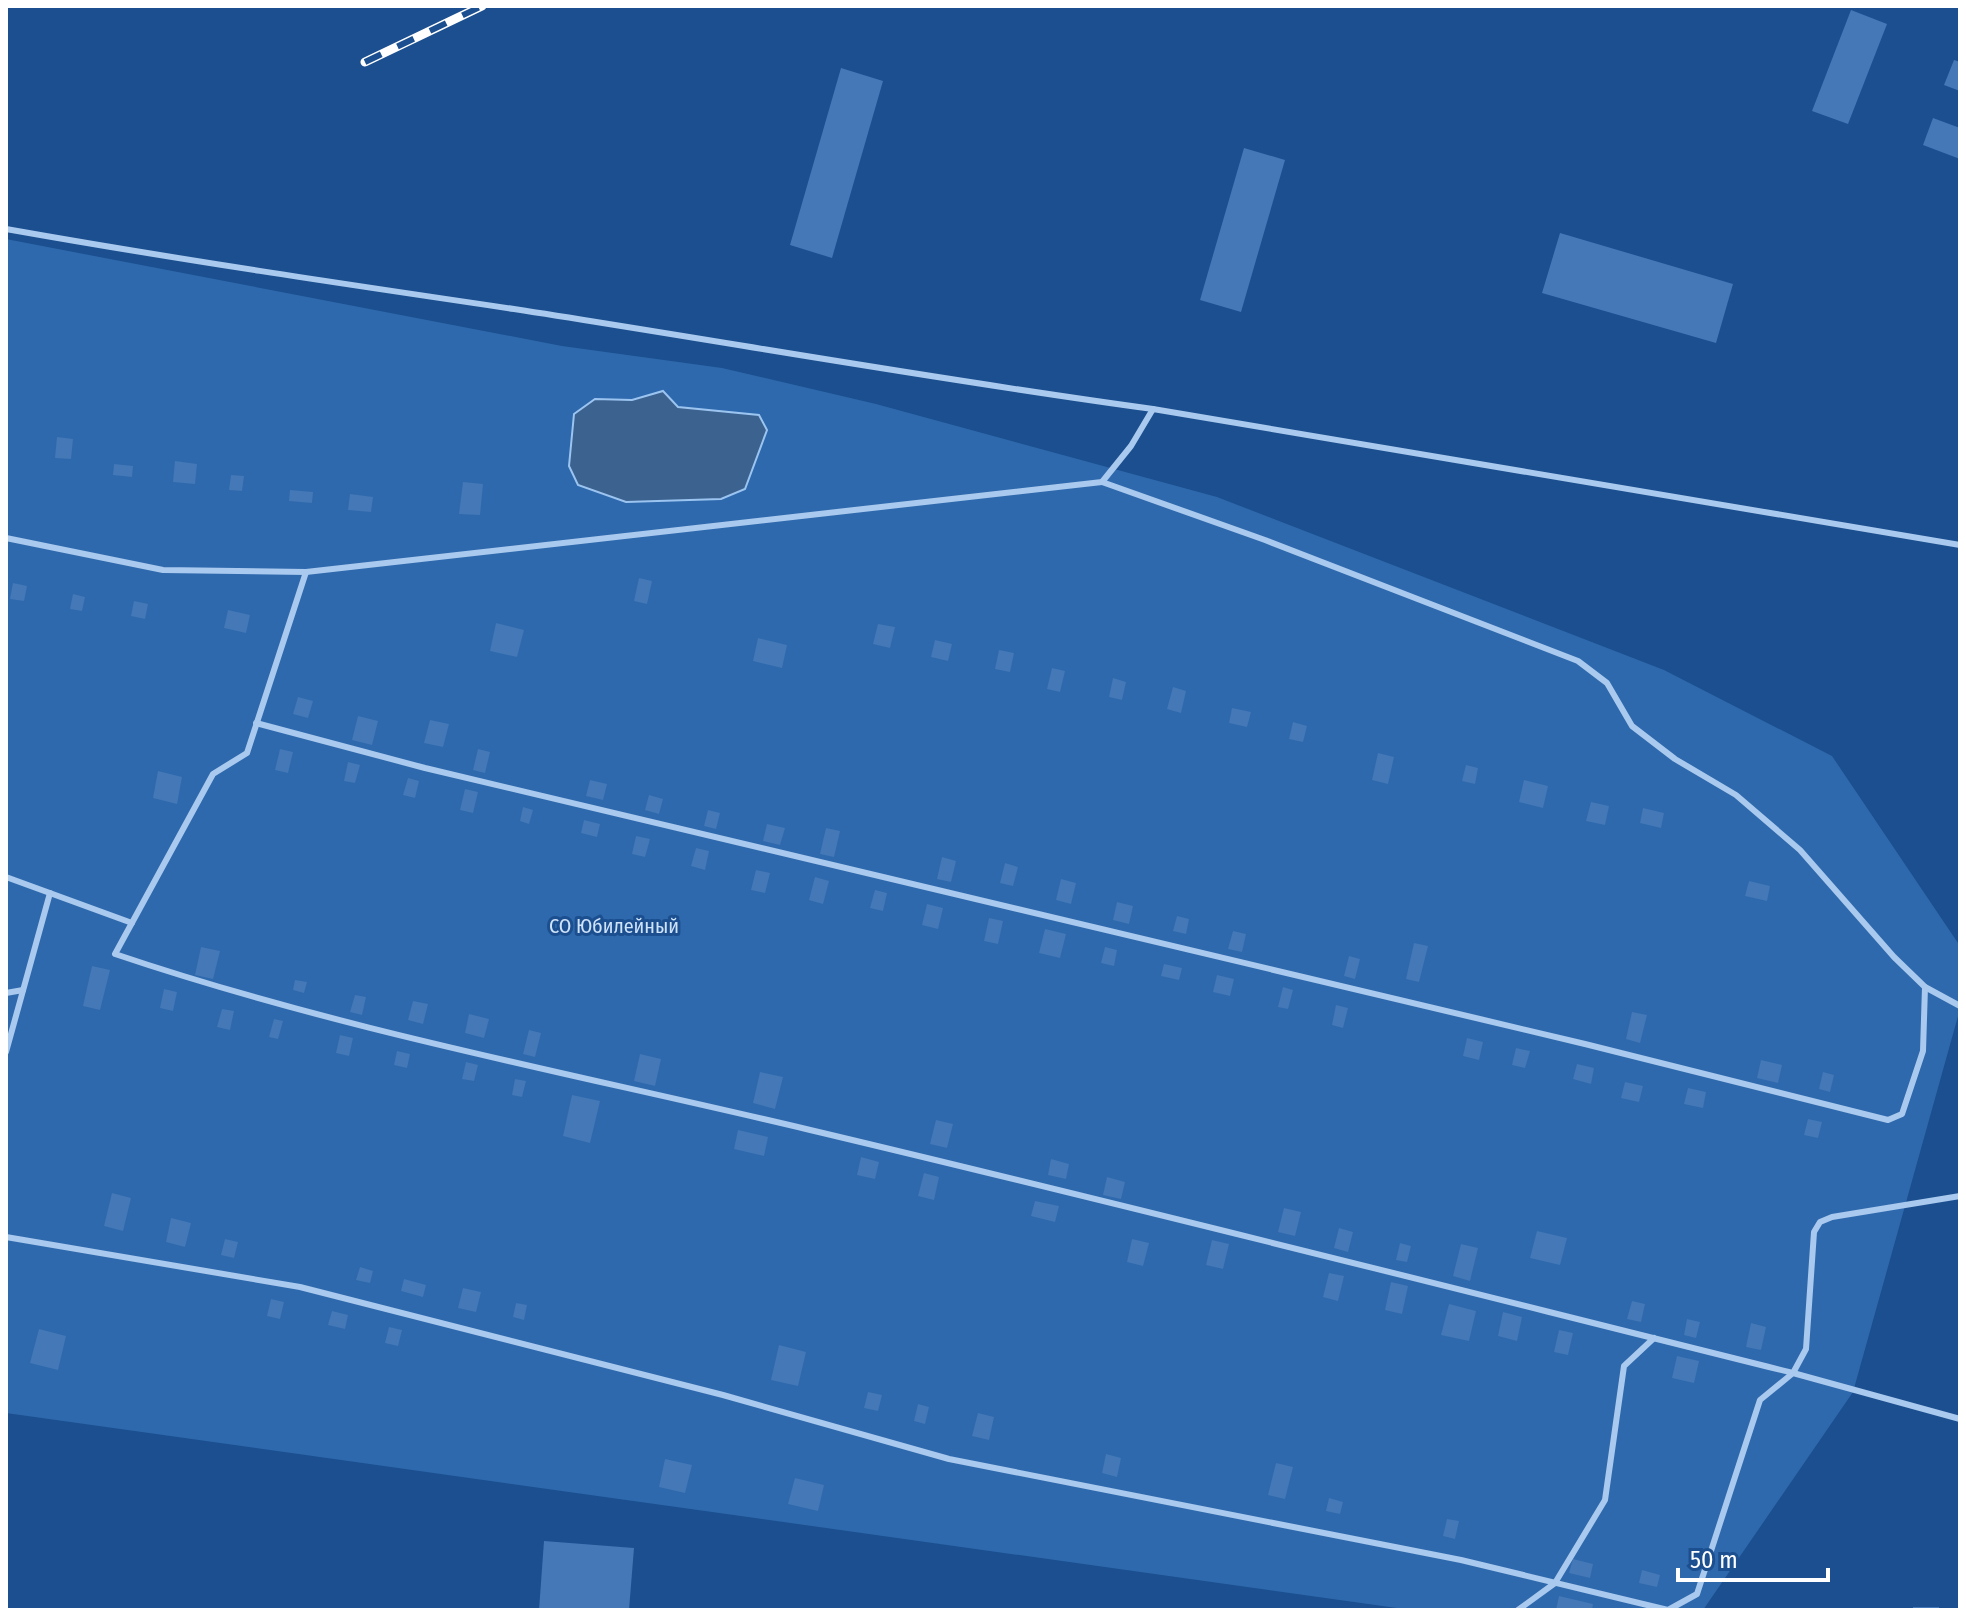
<svg xmlns="http://www.w3.org/2000/svg" width="1966" height="1616" font-family="'Fira Sans Condensed',sans-serif">
  <style>
    .green { fill: #2e69ad }
    .water { fill: #3c6290; stroke: #9cc4f0; stroke-width: 2 }
    .building { fill: #4478b7 }
    .lines { fill: none; stroke-linecap: round; stroke-linejoin: round }
    .service { stroke: #a9c9ee; stroke-width: 6 }
    .rail-casing { stroke: #fff; stroke-width: 9 }
    .rail { stroke: #1b4f8f; stroke-width: 6; stroke-dasharray: 18; stroke-linecap: butt }
    .labels { text-anchor: middle; dominant-baseline: central; stroke-width: 6; stroke-linejoin: round; paint-order: stroke }
    .park-label { font-size: 20px; fill: #cfe3fa; stroke: #1b4f8f }
  </style>
  <rect width="100%" height="100%" fill="#1b4f8f"/>
  <path class="green" d="M6 239 562 346 722 368 876 404 1217 497 1664 670 1832 756 1960 946V1009L1853 1392 1703 1610H1411L6 1413Z"/>
  <path class="water" d="M663 391 678 407 759 415 767 430 745 489 721 499 626 502 578 485 569 466 574 414 595 399 632 400Z"/>
  <g class="building">
    <path d="M1851 10 1887 24 1848 124 1812 111Z"/>
    <path d="M1954 60 1960 62V91L1944 85Z"/>
    <path d="M841 68 883 81 832 258 790 245Z"/>
    <path d="M1933 118 1960 128V159L1923 145Z"/>
    <path d="M1244 148 1285 160 1241 312 1200 300Z"/>
    <path d="M1560 233 1733 284 1716 343 1542 293Z"/>
    <path d="M57 437 73 439 71 459 55 458Z"/>
    <path d="M175 461 197 464 195 484 173 482Z"/>
    <path d="M114 464 133 466 132 477 113 475Z"/>
    <path d="M231 475 244 476 242 491 229 490Z"/>
    <path d="M463 482 483 484 480 515 459 514Z"/>
    <path d="M290 490 313 492 312 503 289 501Z"/>
    <path d="M350 494 373 497 371 512 348 510Z"/>
    <path d="M639 578 652 581 647 604 634 601Z"/>
    <path d="M13 583 27 586 24 601 10 599Z"/>
    <path d="M73 594 85 597 82 611 70 609Z"/>
    <path d="M134 601 148 604 145 619 131 616Z"/>
    <path d="M228 610 250 615 246 633 224 628Z"/>
    <path d="M496 623 524 630 517 657 490 651Z"/>
    <path d="M878 624 895 627 890 648 873 644Z"/>
    <path d="M758 638 787 645 782 668 753 661Z"/>
    <path d="M935 640 952 644 948 661 931 657Z"/>
    <path d="M999 650 1014 653 1010 672 995 669Z"/>
    <path d="M1052 668 1065 671 1060 692 1047 689Z"/>
    <path d="M1113 678 1126 682 1122 700 1109 697Z"/>
    <path d="M1173 687 1186 691 1181 713 1167 709Z"/>
    <path d="M298 697 313 701 308 718 293 714Z"/>
    <path d="M1232 708 1251 712 1247 727 1229 723Z"/>
    <path d="M358 716 378 721 372 745 352 740Z"/>
    <path d="M430 720 449 724 443 747 424 743Z"/>
    <path d="M1293 722 1307 726 1303 742 1289 739Z"/>
    <path d="M280 749 293 752 288 773 275 770Z"/>
    <path d="M478 749 490 752 485 773 473 770Z"/>
    <path d="M1378 753 1394 757 1388 784 1372 780Z"/>
    <path d="M348 762 360 765 355 783 344 781Z"/>
    <path d="M1466 765 1478 768 1475 784 1462 781Z"/>
    <path d="M158 771 182 777 177 804 153 798Z"/>
    <path d="M408 778 419 781 415 798 403 795Z"/>
    <path d="M590 780 607 784 603 800 586 796Z"/>
    <path d="M1524 780 1548 786 1543 808 1519 802Z"/>
    <path d="M465 789 478 792 473 813 460 810Z"/>
    <path d="M649 795 663 799 659 814 645 810Z"/>
    <path d="M1591 802 1609 806 1605 825 1586 821Z"/>
    <path d="M523 807 533 810 529 824 520 821Z"/>
    <path d="M1643 808 1664 813 1661 828 1640 823Z"/>
    <path d="M708 810 720 813 716 829 704 826Z"/>
    <path d="M584 820 600 824 597 837 581 833Z"/>
    <path d="M767 824 785 828 780 845 763 841Z"/>
    <path d="M826 828 840 831 834 857 820 854Z"/>
    <path d="M636 836 650 839 645 857 632 854Z"/>
    <path d="M696 848 709 851 705 870 691 866Z"/>
    <path d="M942 857 956 861 951 882 937 879Z"/>
    <path d="M1005 863 1018 867 1013 886 1000 883Z"/>
    <path d="M756 870 770 873 765 893 751 890Z"/>
    <path d="M815 877 829 881 823 904 809 900Z"/>
    <path d="M1061 879 1076 883 1071 904 1056 900Z"/>
    <path d="M1749 881 1770 886 1767 901 1745 896Z"/>
    <path d="M875 890 887 893 883 911 870 908Z"/>
    <path d="M1117 902 1133 906 1129 924 1113 920Z"/>
    <path d="M927 904 943 908 938 929 922 925Z"/>
    <path d="M1177 916 1189 919 1186 934 1173 931Z"/>
    <path d="M989 918 1003 921 998 944 984 941Z"/>
    <path d="M1045 929 1066 934 1060 958 1039 953Z"/>
    <path d="M1233 931 1246 934 1242 952 1228 949Z"/>
    <path d="M1414 943 1428 946 1419 982 1406 979Z"/>
    <path d="M201 947 220 951 213 979 195 975Z"/>
    <path d="M1105 947 1117 950 1114 966 1101 963Z"/>
    <path d="M1349 956 1360 959 1355 979 1344 976Z"/>
    <path d="M1164 964 1182 968 1179 980 1161 976Z"/>
    <path d="M92 966 110 970 100 1010 83 1006Z"/>
    <path d="M1217 975 1234 979 1230 996 1213 992Z"/>
    <path d="M295 980 307 982 304 993 293 990Z"/>
    <path d="M1283 987 1293 990 1288 1009 1278 1007Z"/>
    <path d="M164 989 177 992 173 1011 160 1008Z"/>
    <path d="M355 995 366 997 362 1015 350 1012Z"/>
    <path d="M413 1001 428 1004 423 1024 408 1020Z"/>
    <path d="M1336 1005 1348 1008 1343 1028 1332 1025Z"/>
    <path d="M222 1009 234 1011 230 1030 217 1027Z"/>
    <path d="M1632 1012 1647 1015 1640 1043 1626 1039Z"/>
    <path d="M469 1014 489 1019 484 1038 465 1033Z"/>
    <path d="M274 1019 283 1021 278 1039 269 1037Z"/>
    <path d="M529 1030 541 1033 535 1057 523 1054Z"/>
    <path d="M340 1035 353 1038 349 1056 336 1053Z"/>
    <path d="M1467 1038 1483 1042 1479 1060 1463 1056Z"/>
    <path d="M1516 1048 1530 1051 1525 1068 1512 1065Z"/>
    <path d="M397 1051 410 1054 407 1068 394 1065Z"/>
    <path d="M640 1054 661 1059 655 1086 634 1081Z"/>
    <path d="M1761 1060 1782 1065 1778 1083 1757 1078Z"/>
    <path d="M466 1062 478 1065 474 1081 462 1079Z"/>
    <path d="M1577 1064 1594 1068 1591 1084 1573 1079Z"/>
    <path d="M760 1072 783 1077 775 1109 753 1103Z"/>
    <path d="M1823 1072 1834 1075 1830 1092 1819 1089Z"/>
    <path d="M515 1079 526 1081 522 1097 512 1095Z"/>
    <path d="M1625 1082 1643 1086 1639 1102 1621 1098Z"/>
    <path d="M1688 1088 1706 1092 1703 1108 1684 1104Z"/>
    <path d="M572 1095 600 1101 590 1143 563 1136Z"/>
    <path d="M1808 1119 1822 1122 1818 1138 1804 1135Z"/>
    <path d="M936 1120 953 1124 947 1148 930 1144Z"/>
    <path d="M738 1130 768 1137 764 1156 734 1149Z"/>
    <path d="M861 1157 879 1162 875 1179 857 1175Z"/>
    <path d="M1051 1159 1069 1164 1066 1179 1048 1175Z"/>
    <path d="M924 1173 939 1177 934 1200 918 1196Z"/>
    <path d="M1107 1177 1125 1182 1121 1199 1103 1195Z"/>
    <path d="M112 1193 131 1198 123 1231 104 1226Z"/>
    <path d="M1035 1201 1059 1206 1055 1222 1031 1216Z"/>
    <path d="M1284 1208 1301 1212 1295 1236 1278 1232Z"/>
    <path d="M171 1218 191 1223 185 1247 166 1242Z"/>
    <path d="M1339 1228 1353 1232 1348 1252 1334 1248Z"/>
    <path d="M1537 1231 1567 1238 1560 1265 1530 1258Z"/>
    <path d="M225 1239 238 1242 234 1258 221 1255Z"/>
    <path d="M1132 1239 1149 1243 1143 1266 1127 1262Z"/>
    <path d="M1212 1240 1229 1244 1223 1269 1206 1265Z"/>
    <path d="M1400 1243 1411 1246 1407 1262 1396 1260Z"/>
    <path d="M1461 1244 1478 1248 1470 1281 1453 1276Z"/>
    <path d="M360 1267 373 1271 370 1283 356 1280Z"/>
    <path d="M1329 1273 1344 1276 1338 1301 1323 1297Z"/>
    <path d="M404 1279 426 1285 423 1297 401 1291Z"/>
    <path d="M1391 1282 1408 1286 1402 1314 1385 1310Z"/>
    <path d="M463 1288 481 1292 476 1312 458 1308Z"/>
    <path d="M271 1299 284 1302 280 1319 267 1316Z"/>
    <path d="M1632 1301 1645 1304 1641 1322 1627 1319Z"/>
    <path d="M516 1303 527 1305 524 1320 513 1317Z"/>
    <path d="M1449 1304 1476 1311 1469 1341 1441 1335Z"/>
    <path d="M332 1311 348 1315 345 1329 328 1325Z"/>
    <path d="M1503 1312 1522 1317 1517 1341 1498 1336Z"/>
    <path d="M1687 1319 1700 1322 1696 1338 1684 1335Z"/>
    <path d="M1751 1323 1766 1327 1761 1350 1746 1347Z"/>
    <path d="M389 1327 402 1330 398 1346 385 1343Z"/>
    <path d="M39 1329 66 1336 58 1370 30 1363Z"/>
    <path d="M1559 1330 1573 1333 1568 1355 1554 1352Z"/>
    <path d="M779 1345 806 1352 798 1386 771 1380Z"/>
    <path d="M1677 1356 1699 1361 1694 1383 1672 1378Z"/>
    <path d="M868 1392 882 1395 878 1411 864 1408Z"/>
    <path d="M918 1404 929 1407 925 1424 914 1421Z"/>
    <path d="M978 1413 994 1417 989 1440 972 1436Z"/>
    <path d="M1106 1454 1121 1458 1117 1477 1102 1473Z"/>
    <path d="M665 1459 692 1465 685 1493 659 1487Z"/>
    <path d="M1276 1463 1293 1467 1285 1499 1268 1495Z"/>
    <path d="M795 1478 824 1485 818 1511 788 1504Z"/>
    <path d="M1329 1498 1343 1502 1340 1514 1326 1511Z"/>
    <path d="M1447 1519 1459 1521 1455 1539 1443 1536Z"/>
    <path d="M544 1541 634 1548 629 1610H539Z"/>
    <path d="M1573 1559 1593 1564 1590 1578 1569 1573Z"/>
    <path d="M1642 1570 1660 1575 1657 1587 1639 1583Z"/>
    <path d="M1559 1596 1593 1604 1592 1610H1556Z"/>
    <rect x="1913" y="1607" width="26" height="3"/>
  </g>
  <g class="lines">
    <g class="service">
      <path d="M6 229C175 259 344 284 514 309 727 342 939 380 1153 409"/>
      <path d="M6 538 163 570 306 572 1102 482 1131 446 1153 409 1960 545"/>
      <path d="M306 572 247 753 213 774 115 954C340 1030 575 1074 806 1129 1135 1207 1464 1291 1793 1373L1806 1349 1814 1232 1820 1222 1832 1217 1960 1196"/>
      <path d="M256 723 425 768 1585 1044 1888 1120 1902 1114 1923 1051 1925 987 1894 957 1800 850 1736 795 1675 759 1632 726 1607 683 1578 661 1265 540 1102 482"/>
      <path d="M6 877 132 923"/>
      <path d="M1925 987 1960 1006"/>
      <path d="M6 993 23 990"/>
      <path d="M6 1052 50 893"/>
      <path d="M6 1237 300 1287 723 1395 949 1459 1461 1560 1668 1610 1697 1594 1760 1400 1793 1373 1960 1419"/>
      <path d="M1518 1610 1555 1583 1605 1500 1624 1366 1654 1338"/>
    </g>
    <g class="rail-casing">
      <path id="rail" d="M365 62 482 6"/>
    </g>
    <use href="#rail" class="rail"/>
  </g>
  <g class="labels">
    <g class="park-label">
      <text x="614" y="926">СО Юбилейный</text>
    </g>
  </g>
  <rect width="1966" height="1616" fill="none" stroke="#ffffff" stroke-width="16"/>
  <path d="M1678 1568v12h150v-12" fill="none" stroke="#ffffff" stroke-width="4"/>
  <text x="1690" y="1568" font-size="24" fill="#ffffff" stroke="#1b4f8f" stroke-width="6" paint-order="stroke">50 m</text>
</svg>
